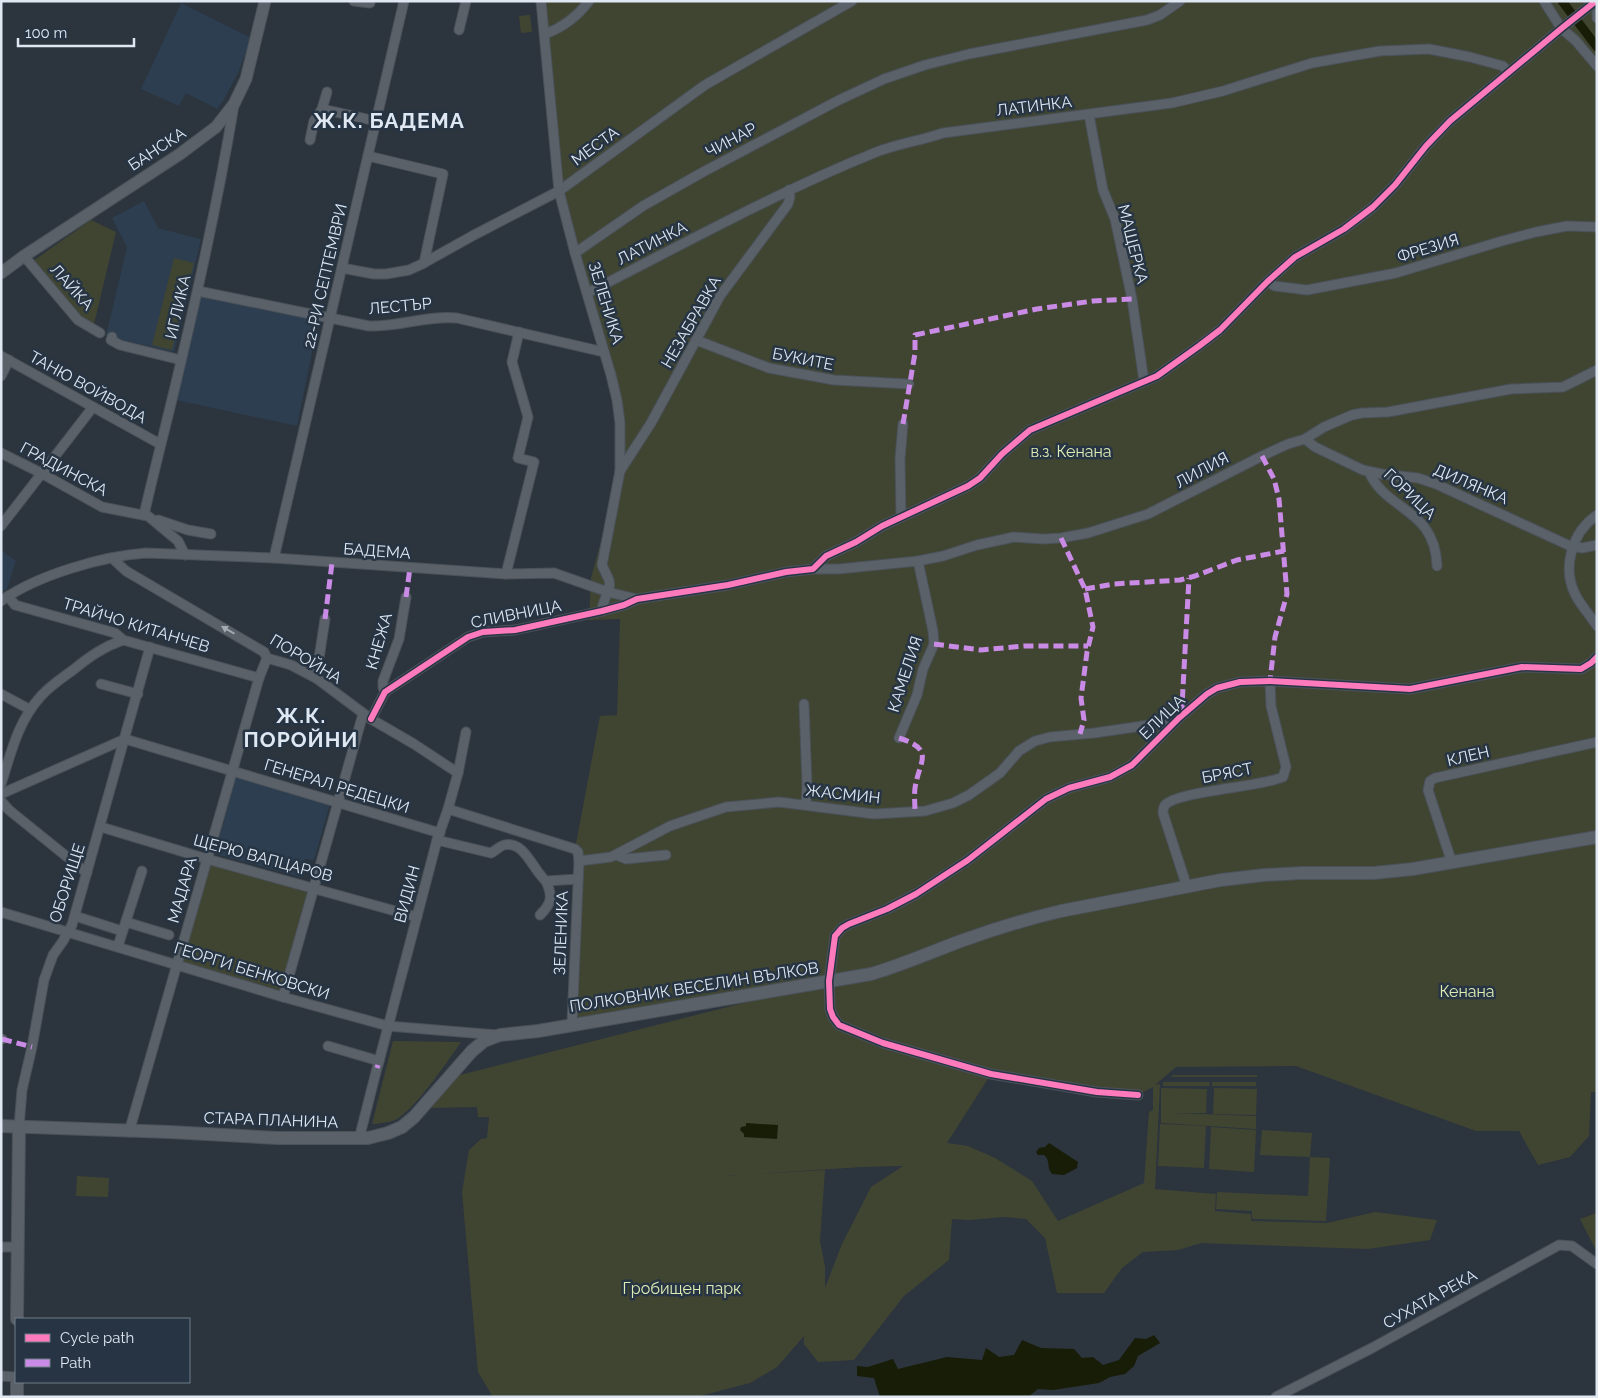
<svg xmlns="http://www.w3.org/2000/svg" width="1598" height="1398" font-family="Raleway,sans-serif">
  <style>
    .built { fill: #2c3e50 }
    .green { fill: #404532; fill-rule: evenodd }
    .water { fill: #181d07 }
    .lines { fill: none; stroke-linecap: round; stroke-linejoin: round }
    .canal { stroke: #181d07; stroke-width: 9 }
    .minor-casing { stroke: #4a5159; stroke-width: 11 }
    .tertiary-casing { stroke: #4a5159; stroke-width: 13 }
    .secondary-casing { stroke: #4a5159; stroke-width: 14 }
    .minor { stroke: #5b6168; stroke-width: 9 }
    .tertiary { stroke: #5b6168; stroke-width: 11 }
    .secondary { stroke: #5b6168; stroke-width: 12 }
    .quiet { stroke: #ca8be6; stroke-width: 5; stroke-dasharray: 10 5; stroke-linecap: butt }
    .cycleway-casing { stroke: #263443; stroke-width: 9 }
    .cycleway { stroke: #fd7abc; stroke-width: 6 }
    .oneway { fill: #a4abb4 }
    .labels { text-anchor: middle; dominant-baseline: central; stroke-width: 5; stroke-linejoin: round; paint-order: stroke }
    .street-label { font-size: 16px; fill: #dfe8f2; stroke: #263443 }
    .park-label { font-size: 16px; fill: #dfecb3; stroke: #263443 }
    .district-label { font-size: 21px; font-weight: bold; letter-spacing: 1px; fill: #dfe8f2; stroke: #263443 }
  </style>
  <rect width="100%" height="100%" fill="#2c343d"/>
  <g class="built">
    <path d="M181 3 251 38 238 73 223 101 217 109 186 93 179 106 141 89Z"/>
    <path d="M144 201 158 228 201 239 174 352 106 336 127 247 112 218Z"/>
    <path d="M198 296 311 319 317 328 297 426 176 400Z"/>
    <path d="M1 550 16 561 7 589 1 592Z"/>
    <path d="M236 777 330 804 314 860 305 859 300 877 215 854Z"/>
  </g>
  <g class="green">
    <path d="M541 1H1597V1092H1591L1589 1136 1570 1157 1538 1165 1519 1131H1476L1296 1066 1176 1067 1155 1085 1160 1084 1155 1189 1216 1194 1215 1211 1251 1214V1221L1327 1223 1375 1212 1437 1220 1430 1240 1368 1249 1201 1243 1178 1250 1143 1252 1122 1268 1104 1293H1057L1045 1238 1026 1219 1003 1217 970 1220 952 1219 949 1260 904 1296 854 1360 818 1362 804 1344V1336L777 1367 750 1383 696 1397H493L478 1372 462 1192 469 1150 481 1139 487 1138 489 1117H478L477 1107 427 1108 456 1076 822 983 572 1024 575 849 600 716 617 715 620 619 589 620 591 578 620 471V423L559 191ZM991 1074 1138 1095 1153 1087V1110L1149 1112 1144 1183 1058 1221 1032 1181 995 1158 968 1146 947 1143ZM903 1166 871 1187 842 1244 825 1288V1266L820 1241 825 1170 724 1176 862 1167Z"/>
    <path d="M530 15 532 32 521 33 519 16Z"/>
    <path d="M91 220 116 232 94 324 83 318 33 261Z"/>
    <path d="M174 258 194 263 172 350 152 345Z"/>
    <path d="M210 862 310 889 282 991 181 961Z"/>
    <path d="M393 1041 461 1042C447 1062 415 1110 395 1120 388 1123 380 1123 372 1124Z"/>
    <rect x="1172" y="1075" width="85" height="2"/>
    <path d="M1163 1082H1210L1209 1086H1163Z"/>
    <rect x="1212" y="1082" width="44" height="4"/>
    <path d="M1161 1088 1207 1089 1206 1113H1174L1256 1116V1129L1161 1123Z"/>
    <path d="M1214 1088 1257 1089 1256 1115 1213 1114Z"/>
    <path d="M1160 1124 1206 1126 1204 1168 1158 1166Z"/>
    <path d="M1211 1127 1256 1130 1254 1172 1209 1169Z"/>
    <path d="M1262 1130 1312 1133 1310 1157 1330 1158 1326 1221 1252 1219V1211L1216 1209 1217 1192 1308 1196 1310 1157 1260 1155Z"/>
    <path d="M77 1176 109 1178 108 1197 76 1196Z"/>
    <path d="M1597 1213V1252L1580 1219Z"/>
  </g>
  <g class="water">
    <path d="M746 1123 778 1125 777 1139 744 1137V1134L740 1130 741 1127 746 1126Z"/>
    <path d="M1049 1143 1078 1162 1077 1168 1064 1175 1052 1174C1046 1167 1051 1161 1044 1155H1038L1036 1152 1039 1148 1045 1147Z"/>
    <path d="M1154 1335 1160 1343 1138 1356 1134 1366 1125 1374 1110 1377 1099 1383 1053 1390 1038 1389 1028 1397H880L874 1378 857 1376V1366L868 1367 893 1359 898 1369 947 1357 982 1360 986 1348 999 1357 1014 1355 1022 1340 1041 1348 1074 1349 1082 1358 1093 1357 1103 1365 1119 1360 1135 1338 1146 1339Z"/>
  </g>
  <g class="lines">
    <path class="canal" d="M1562 1 1597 47"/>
    <g class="minor-casing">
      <g id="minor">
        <path d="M354 1 370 3V1"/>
        <path d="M541 1 559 191 575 253 611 375 617 400 620 423V471L602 565C604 570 607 575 609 580 612 590 602 600 602 611"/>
        <path d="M1544 1 1561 28 1576 41 1597 66"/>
        <path d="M1597 13V18"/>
        <path d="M459 30 466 1"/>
        <path d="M545 34C564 27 577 17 589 1"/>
        <path d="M322 109 327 92"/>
        <path d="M1089 115 1103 190 1115 219 1132 299 1144 381"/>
        <path d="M310 140 314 121 322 109 376 121"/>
        <path d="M368 156 443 174 424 263"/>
        <path d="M575 253 643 206 703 172 839 100 884 79 925 65 969 54 1147 20 1160 15 1180 1"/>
        <path d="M24 256 78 320 100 333"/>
        <path d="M342 268 374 274H386L409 270 422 264 474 235 559 191 705 85 852 1"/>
        <path d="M1267 282 1275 286 1307 290 1396 273 1502 241 1536 232 1567 226 1597 227"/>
        <path d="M198 291 369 326C399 327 428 315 457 318L604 352"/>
        <path d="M587 293C682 245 775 193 874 153 896 144 920 141 943 133L1172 103 1223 91 1312 63 1380 51 1429 49 1470 57 1503 66 1508 72"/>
        <path d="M112 337 111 340 120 345 181 360"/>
        <path d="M696 340 769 368 834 380 909 384"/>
        <path d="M1 356 160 444"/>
        <path d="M1 376 9 360"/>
        <path d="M1305 439 1315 447 1363 470 1382 474 1418 478 1436 484 1568 545 1582 548 1597 545"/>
        <path d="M1 453 41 473 102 507 148 516 178 541 185 555"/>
        <path d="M620 471 651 423 720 296 788 204 790 197 789 190"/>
        <path d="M1369 472C1387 512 1435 508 1437 566"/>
        <path d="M144 515C156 462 170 410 182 357 202 273 220 189 234 105"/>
        <path d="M1597 515C1572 532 1562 567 1575 594 1581 606 1590 615 1597 626"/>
        <path d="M901 517 900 459 903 424"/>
        <path d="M158 520 188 530 211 534"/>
        <path d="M1 526 93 407"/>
        <path d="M112 558 126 571 264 652 267 658 291 665 316 678 371 719 414 744 458 773"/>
        <path d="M274 558 404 1"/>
        <path d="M813 569H839L918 561 943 556 977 545 1014 537 1043 539 1061 538 1088 533 1148 514 1262 456 1288 444 1305 439 1324 427 1352 415 1362 413 1388 412 1511 389 1563 387 1597 370"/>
        <path d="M506 574 534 462 518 458 528 417 512 362 519 332"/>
        <path d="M8 596 15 605 115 633 123 640 259 678"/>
        <path d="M1 601C37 575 103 556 146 553L274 558 506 574 554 573 608 592 637 599"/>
        <path d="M316 678 325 619"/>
        <path d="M101 684 138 694"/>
        <path d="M385 692 383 687V681L399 639 406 597"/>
        <path d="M1 694 29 709"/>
        <path d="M804 704 807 784 806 805"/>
        <path d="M371 719 385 692 468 637 483 632 515 630 602 611 624 605 637 599 728 585 786 572 813 569 826 556 856 542 882 526 968 486 980 478 1002 454 1030 430 1157 376 1199 346 1220 330 1267 282 1295 257 1344 229 1373 207 1395 185 1426 146 1450 121 1562 28 1596 1"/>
        <path d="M899 738 917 695 923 669 934 644 933 631 918 561"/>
        <path d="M1 784C11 753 18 721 41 696 50 686 62 678 73 670 89 657 103 647 123 640"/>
        <path d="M1 794 125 739 440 833"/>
        <path d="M1 801 9 810 87 873"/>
        <path d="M448 809 575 849 578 852 579 861 572 1024"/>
        <path d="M101 827 207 859 417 917"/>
        <path d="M437 840 491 853C495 851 500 846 504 845 525 840 533 871 546 881L578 879"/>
        <path d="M616 855 626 859 666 855"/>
        <path d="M579 861 611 857 670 826 726 807 779 802 874 814 925 811 953 803 969 795 1000 773 1019 751 1035 741 1050 737 1094 733 1170 722 1178 718"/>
        <path d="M1452 863 1428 790 1430 781 1435 778 1597 742"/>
        <path d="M1187 887 1163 813C1163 810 1163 808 1165 805 1177 791 1261 787 1283 777L1286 767 1271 706 1270 681"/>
        <path d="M1 912 283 997 388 1026 497 1035"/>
        <path d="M540 915C552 903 553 897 546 881"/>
        <path d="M75 916 122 931"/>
        <path d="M126 922 169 935"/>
        <path d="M118 946 142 871"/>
        <path d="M283 997 363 714"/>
        <path d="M1 1039H2"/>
        <path d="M328 1046 379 1061"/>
        <path d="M378 1065 437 840 448 809 458 773 466 732"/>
        <path d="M1138 1095 1097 1092 991 1074 883 1043 839 1025 833 1017 830 1009 829 981 835 936 842 928 849 924 887 909 916 894 968 860 1046 799 1069 788 1110 777 1132 765 1179 718 1207 694 1217 688 1240 682 1270 681 1410 689 1522 667 1581 669 1591 663 1597 657"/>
        <path d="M19 1127 22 1090 32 1047 44 980 53 955 63 941 72 925 150 647"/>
        <path d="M129 1132 259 678 267 658"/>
        <path d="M359 1139 377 1068"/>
        <path d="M1 1247H18"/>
        <path d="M1 1376 16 1377"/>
        <path d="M1276 1397 1372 1348 1559 1245 1572 1246 1597 1264"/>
      </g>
    </g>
    <g class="tertiary-casing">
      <path id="tertiary" d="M1 273 24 256 180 154 216 127 234 104 246 79 265 1"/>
    </g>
    <g class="secondary-casing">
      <g id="secondary">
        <path d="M1 1126 170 1132 278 1138H368L388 1133 402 1127 414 1117 472 1051 484 1041 500 1035 538 1031 871 974C902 965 931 952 961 941 994 929 1027 919 1061 911L1221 880 1264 875 1301 873H1374L1413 869 1597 837"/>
        <path d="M17 1319 19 1127"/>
        <path d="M17 1382V1397"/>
      </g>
    </g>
    <use href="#minor" class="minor"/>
    <use href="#tertiary" class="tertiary"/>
    <use href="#secondary" class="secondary"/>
    <g class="quiet">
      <path d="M903 424 915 353V335L1037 309 1093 301 1132 299"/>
      <path d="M1262 456 1274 479 1279 499 1287 594 1275 637 1270 681"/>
      <path d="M1061 538 1085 589 1093 627 1087 652 1081 698 1084 720 1080 734"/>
      <path d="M1085 589 1114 584 1180 580 1195 576 1237 560 1284 551"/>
      <path d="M406 597 410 568"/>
      <path d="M325 619 332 563"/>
      <path d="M934 644 981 650 1024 646H1088"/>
      <path d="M1183 714 1182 706 1189 578"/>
      <path d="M899 738C936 750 919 761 915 788 914 796 915 804 915 812"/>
      <path d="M2 1039 32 1047"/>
      <path d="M377 1068 378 1065"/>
    </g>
    <g class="cycleway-casing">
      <g id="cycleway">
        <path d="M371 719 385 692 468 637 483 632 515 630 602 611 624 605 637 599 728 585 786 572 813 569 826 556 856 542 882 526 968 486 980 478 1002 454 1030 430 1157 376 1199 346 1220 330 1267 282 1295 257 1344 229 1373 207 1395 185 1426 146 1450 121 1562 28 1596 1"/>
        <path d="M1138 1095 1097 1092 991 1074 883 1043 839 1025 833 1017 830 1009 829 981 835 936 842 928 849 924 887 909 916 894 968 860 1046 799 1069 788 1110 777 1132 765 1179 718 1207 694 1217 688 1240 682 1270 681 1410 689 1522 667 1581 669 1591 663 1597 657"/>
      </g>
    </g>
    <use href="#cycleway" class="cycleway"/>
  </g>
  <defs><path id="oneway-solid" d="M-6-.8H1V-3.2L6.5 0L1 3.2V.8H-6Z" transform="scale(1.25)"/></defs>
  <use class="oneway" href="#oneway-solid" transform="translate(228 630) rotate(-150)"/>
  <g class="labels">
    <g class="street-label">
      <text transform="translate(1034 106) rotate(-7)">ЛАТИНКА</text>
      <text transform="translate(731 140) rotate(-28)">ЧИНАР</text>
      <text transform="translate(595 146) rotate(-36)">МЕСТА</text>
      <text transform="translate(157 149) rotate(-33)">БАНСКА</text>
      <text transform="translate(652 243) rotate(-27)">ЛАТИНКА</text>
      <text transform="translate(1133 244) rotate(76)">МАЩЕРКА</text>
      <text transform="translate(1428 248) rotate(-17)">ФРЕЗИЯ</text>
      <text transform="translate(325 276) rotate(-77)">22-РИ СЕПТЕМВРИ</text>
      <text transform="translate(72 287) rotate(48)">ЛАЙКА</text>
      <text transform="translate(606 303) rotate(73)">ЗЕЛЕНИКА</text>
      <text transform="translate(400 306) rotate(-5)">ЛЕСТЪР</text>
      <text transform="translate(178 307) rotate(-77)">ИГЛИКА</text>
      <text transform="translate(691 322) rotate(-60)">НЕЗАБРАВКА</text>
      <text transform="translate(803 359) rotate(11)">БУКИТЕ</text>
      <text transform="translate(88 387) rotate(29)">ТАНЮ ВОЙВОДА</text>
      <text transform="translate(64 469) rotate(28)">ГРАДИНСКА</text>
      <text transform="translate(1202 470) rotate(-28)">ЛИЛИЯ</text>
      <text transform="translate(1471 484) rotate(23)">ДИЛЯНКА</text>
      <text transform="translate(1410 494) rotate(44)">ГОРИЦА</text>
      <text transform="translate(377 551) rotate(4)">БАДЕМА</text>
      <text transform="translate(516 614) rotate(-11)">СЛИВНИЦА</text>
      <text transform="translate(136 625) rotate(17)">ТРАЙЧО КИТАНЧЕВ</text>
      <text transform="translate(379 641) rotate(-74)">КНЕЖА</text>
      <text transform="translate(306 659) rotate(31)">ПОРОЙНА</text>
      <text transform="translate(905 674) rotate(-72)">КАМЕЛИЯ</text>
      <text transform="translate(1162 717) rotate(-44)">ЕЛИЦА</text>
      <text transform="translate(1468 756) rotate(-13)">КЛЕН</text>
      <text transform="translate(1227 773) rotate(-11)">БРЯСТ</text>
      <text transform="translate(337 786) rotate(17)">ГЕНЕРАЛ РЕДЕЦКИ</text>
      <text transform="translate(843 794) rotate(6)">ЖАСМИН</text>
      <text transform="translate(263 858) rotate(15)">ЩЕРЮ ВАПЦАРОВ</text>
      <text transform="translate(67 883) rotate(-72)">ОБОРИЩЕ</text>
      <text transform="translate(182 890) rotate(-74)">МАДАРА</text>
      <text transform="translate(407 894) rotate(-75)">ВИДИН</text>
      <text transform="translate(561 933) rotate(-88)">ЗЕЛЕНИКА</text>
      <text transform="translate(252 971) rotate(17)">ГЕОРГИ БЕНКОВСКИ</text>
      <text transform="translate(694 987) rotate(-9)">ПОЛКОВНИК ВЕСЕЛИН ВЪЛКОВ</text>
      <text transform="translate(271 1120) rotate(2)">СТАРА ПЛАНИНА</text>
      <text transform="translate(1430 1299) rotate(-29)">СУХАТА РЕКА</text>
    </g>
    <g class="park-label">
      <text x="1071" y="451">в.з. Кенана</text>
      <text x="1467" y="991">Кенана</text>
      <text x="682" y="1288">Гробищен парк</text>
    </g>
    <g class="district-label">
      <text x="389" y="120">Ж.К. БАДЕМА</text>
      <text x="301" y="715">Ж.К.<tspan x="301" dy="24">ПОРОЙНИ</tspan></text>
    </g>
  </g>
  <rect width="1598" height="1398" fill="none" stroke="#dfe8f2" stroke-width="5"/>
  <rect x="15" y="1318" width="175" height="65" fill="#263443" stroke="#707c89"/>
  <rect x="25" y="1334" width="25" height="8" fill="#fd7abc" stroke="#707c89"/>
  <text x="60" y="1343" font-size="15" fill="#dfe8f2">Cycle path</text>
  <rect x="25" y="1359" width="25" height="8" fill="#ca8be6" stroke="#707c89"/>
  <text x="60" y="1368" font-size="15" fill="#dfe8f2">Path</text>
  <path d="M18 38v8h116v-8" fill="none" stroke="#dfe8f2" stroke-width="2.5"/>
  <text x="25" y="38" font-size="15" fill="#dfe8f2" stroke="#263443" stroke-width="4" paint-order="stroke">100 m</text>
</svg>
